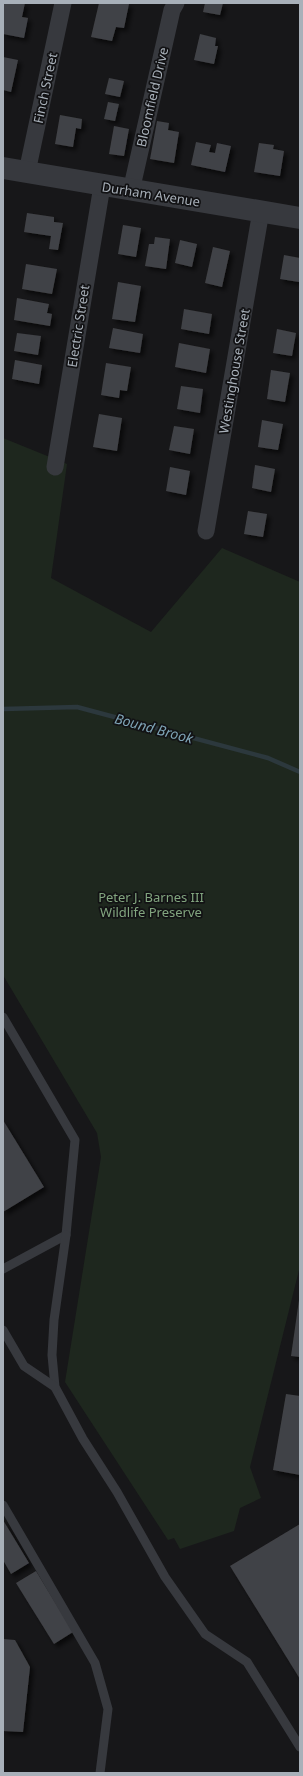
<svg xmlns="http://www.w3.org/2000/svg" width="303" height="1776" font-family="'Noto Sans',sans-serif">
  <style>
    .green { fill: #1e271e }
    .lines { fill: none; stroke-linecap: round; stroke-linejoin: round }
    .stream { stroke: #2c383d; stroke-width: 4.5 }
    .building { fill: #414246; filter: url(#shadow) }
    .service { stroke: #37393e; stroke-width: 9 }
    .minor { stroke: #37393e; stroke-width: 17 }
    .tertiary { stroke: #37393e; stroke-width: 22 }
    .labels { text-anchor: middle; dominant-baseline: central; stroke-width: 3.5; stroke-linejoin: round; paint-order: stroke }
    .street-label { font-size: 13px; fill: #a8b0b9; stroke: #121214 }
    .park-label { font-size: 13px; fill: #82a57f; stroke: #121214 }
    .water-label { font-size: 14px; font-style: italic; fill: #7ea3b5; stroke: #121214 }
  </style>
  <defs>
    <filter id="shadow"><feDropShadow dx="3.5" dy="3.5" stdDeviation="2" flood-color="#0009"/></filter>
  </defs>
  <rect width="100%" height="100%" fill="#171719"/>
  <path class="green" d="M3 438 67 464 51 578 151 632 222 548 300 582V1266L250 1467 261 1498 240 1508 234 1531 180 1549 174 1538 168 1540 65 1382 101 1157 97 1133 3 975Z"/>
  <g class="lines">
    <path class="stream" d="M3 709 77 707 268 758 300 772"/>
  </g>
  <g class="building">
    <path d="M3 3H25L22 17 28 18 24 38 3 34Z"/>
    <path d="M99 3 129 4 124 28 116 27 112 41 91 37Z"/>
    <path d="M205 3H223L220 15 203 12Z"/>
    <path d="M200 34 216 38 215 46H218L214 64 194 60Z"/>
    <path d="M3 57 18 60 11 92 3 90Z"/>
    <path d="M109 78 124 81 120 97 105 94Z"/>
    <path d="M108 102 119 104 115 121 104 119Z"/>
    <path d="M60 115 82 119 81 129 76 128 73 147 55 144Z"/>
    <path d="M157 121 169 123 168 130 179 132 174 163 150 159Z"/>
    <path d="M114 126 129 129 124 156 109 154Z"/>
    <path d="M196 142 211 145 209 152 215 153 217 143 231 146 225 172 191 165Z"/>
    <path d="M259 143 274 145 273 149 284 151 280 176 254 172Z"/>
    <path d="M27 213 54 217V222L63 223 58 250 49 249 51 236 24 232Z"/>
    <path d="M123 225 141 228 136 257 118 254Z"/>
    <path d="M155 237 170 239 166 269 145 266 149 244H154Z"/>
    <path d="M180 240 197 244 192 267 175 263Z"/>
    <path d="M213 247 230 251 222 287 205 283Z"/>
    <path d="M284 255 300 258 299 282 280 279Z"/>
    <path d="M26 264 57 269 52 294 22 289Z"/>
    <path d="M118 282 141 286 135 322 112 319Z"/>
    <path d="M17 298 49 304 47 313 52 314 50 326 14 320Z"/>
    <path d="M184 309 212 314 209 334 181 329Z"/>
    <path d="M113 328 143 334 140 353 109 348Z"/>
    <path d="M277 329 296 333 292 356 273 353Z"/>
    <path d="M17 333 41 336 38 355 14 351Z"/>
    <path d="M179 343 210 349 206 373 175 367Z"/>
    <path d="M15 360 42 365 39 384 12 379Z"/>
    <path d="M106 363 131 367 127 391 120 390 119 398 101 395Z"/>
    <path d="M271 370 290 373 285 402 267 399Z"/>
    <path d="M181 386 203 389 200 413 177 409Z"/>
    <path d="M99 414 122 418 117 451 93 447Z"/>
    <path d="M262 420 283 424 278 450 258 447Z"/>
    <path d="M174 426 194 429 190 454 169 450Z"/>
    <path d="M255 465 275 469 271 492 252 488Z"/>
    <path d="M170 467 190 471 186 495 166 491Z"/>
    <path d="M248 511 267 514 263 537 244 534Z"/>
    <path d="M3 1120 44 1187 3 1212Z"/>
    <path d="M299 1300H300V1357L291 1356Z"/>
    <path d="M286 1394 300 1396V1475L273 1470Z"/>
    <path d="M3 1520 29 1563 11 1574 3 1560Z"/>
    <path d="M300 1524V1679L230 1566Z"/>
    <path d="M36 1571 73 1632 54 1644 16 1583Z"/>
    <path d="M3 1639 15 1640 30 1667 23 1732 3 1731Z"/>
  </g>
  <g class="lines">
    <g class="service">
      <path d="M3 1017 75 1140 66 1235 3 1269"/>
      <path d="M66 1235 54 1320 52 1355 55 1387 83 1439 117 1492 165 1577 205 1634 247 1662 300 1747"/>
      <path d="M3 1330 24 1366 55 1387"/>
      <path d="M3 1505 95 1663 108 1709 100 1773"/>
    </g>
    <g class="minor">
      <path d="M27 172 63 3"/>
      <path d="M131 191 172 10 176 3"/>
      <path d="M55 467 102 186"/>
      <path d="M206 531 261 211"/>
    </g>
    <path class="tertiary" d="M3 168 300 218"/>
  </g>
  <g class="labels">
    <g class="street-label">
      <text transform="translate(45 88) rotate(-78)">Finch Street</text>
      <text transform="translate(152 97) rotate(-77)">Bloomfield Drive</text>
      <text transform="translate(151 194) rotate(9)">Durham Avenue</text>
      <text transform="translate(78 326) rotate(-81)">Electric Street</text>
      <text transform="translate(234 371) rotate(-80)">Westinghouse Street</text>
    </g>
    <g class="park-label">
      <text x="151" y="897">Peter J. Barnes III<tspan x="151" dy="15">Wildlife Preserve</tspan></text>
    </g>
    <g class="water-label">
      <text transform="translate(154 728) rotate(15)">Bound Brook</text>
    </g>
  </g>
  <rect width="303" height="1776" fill="none" stroke="#a8b0b9" stroke-width="8"/>
</svg>
